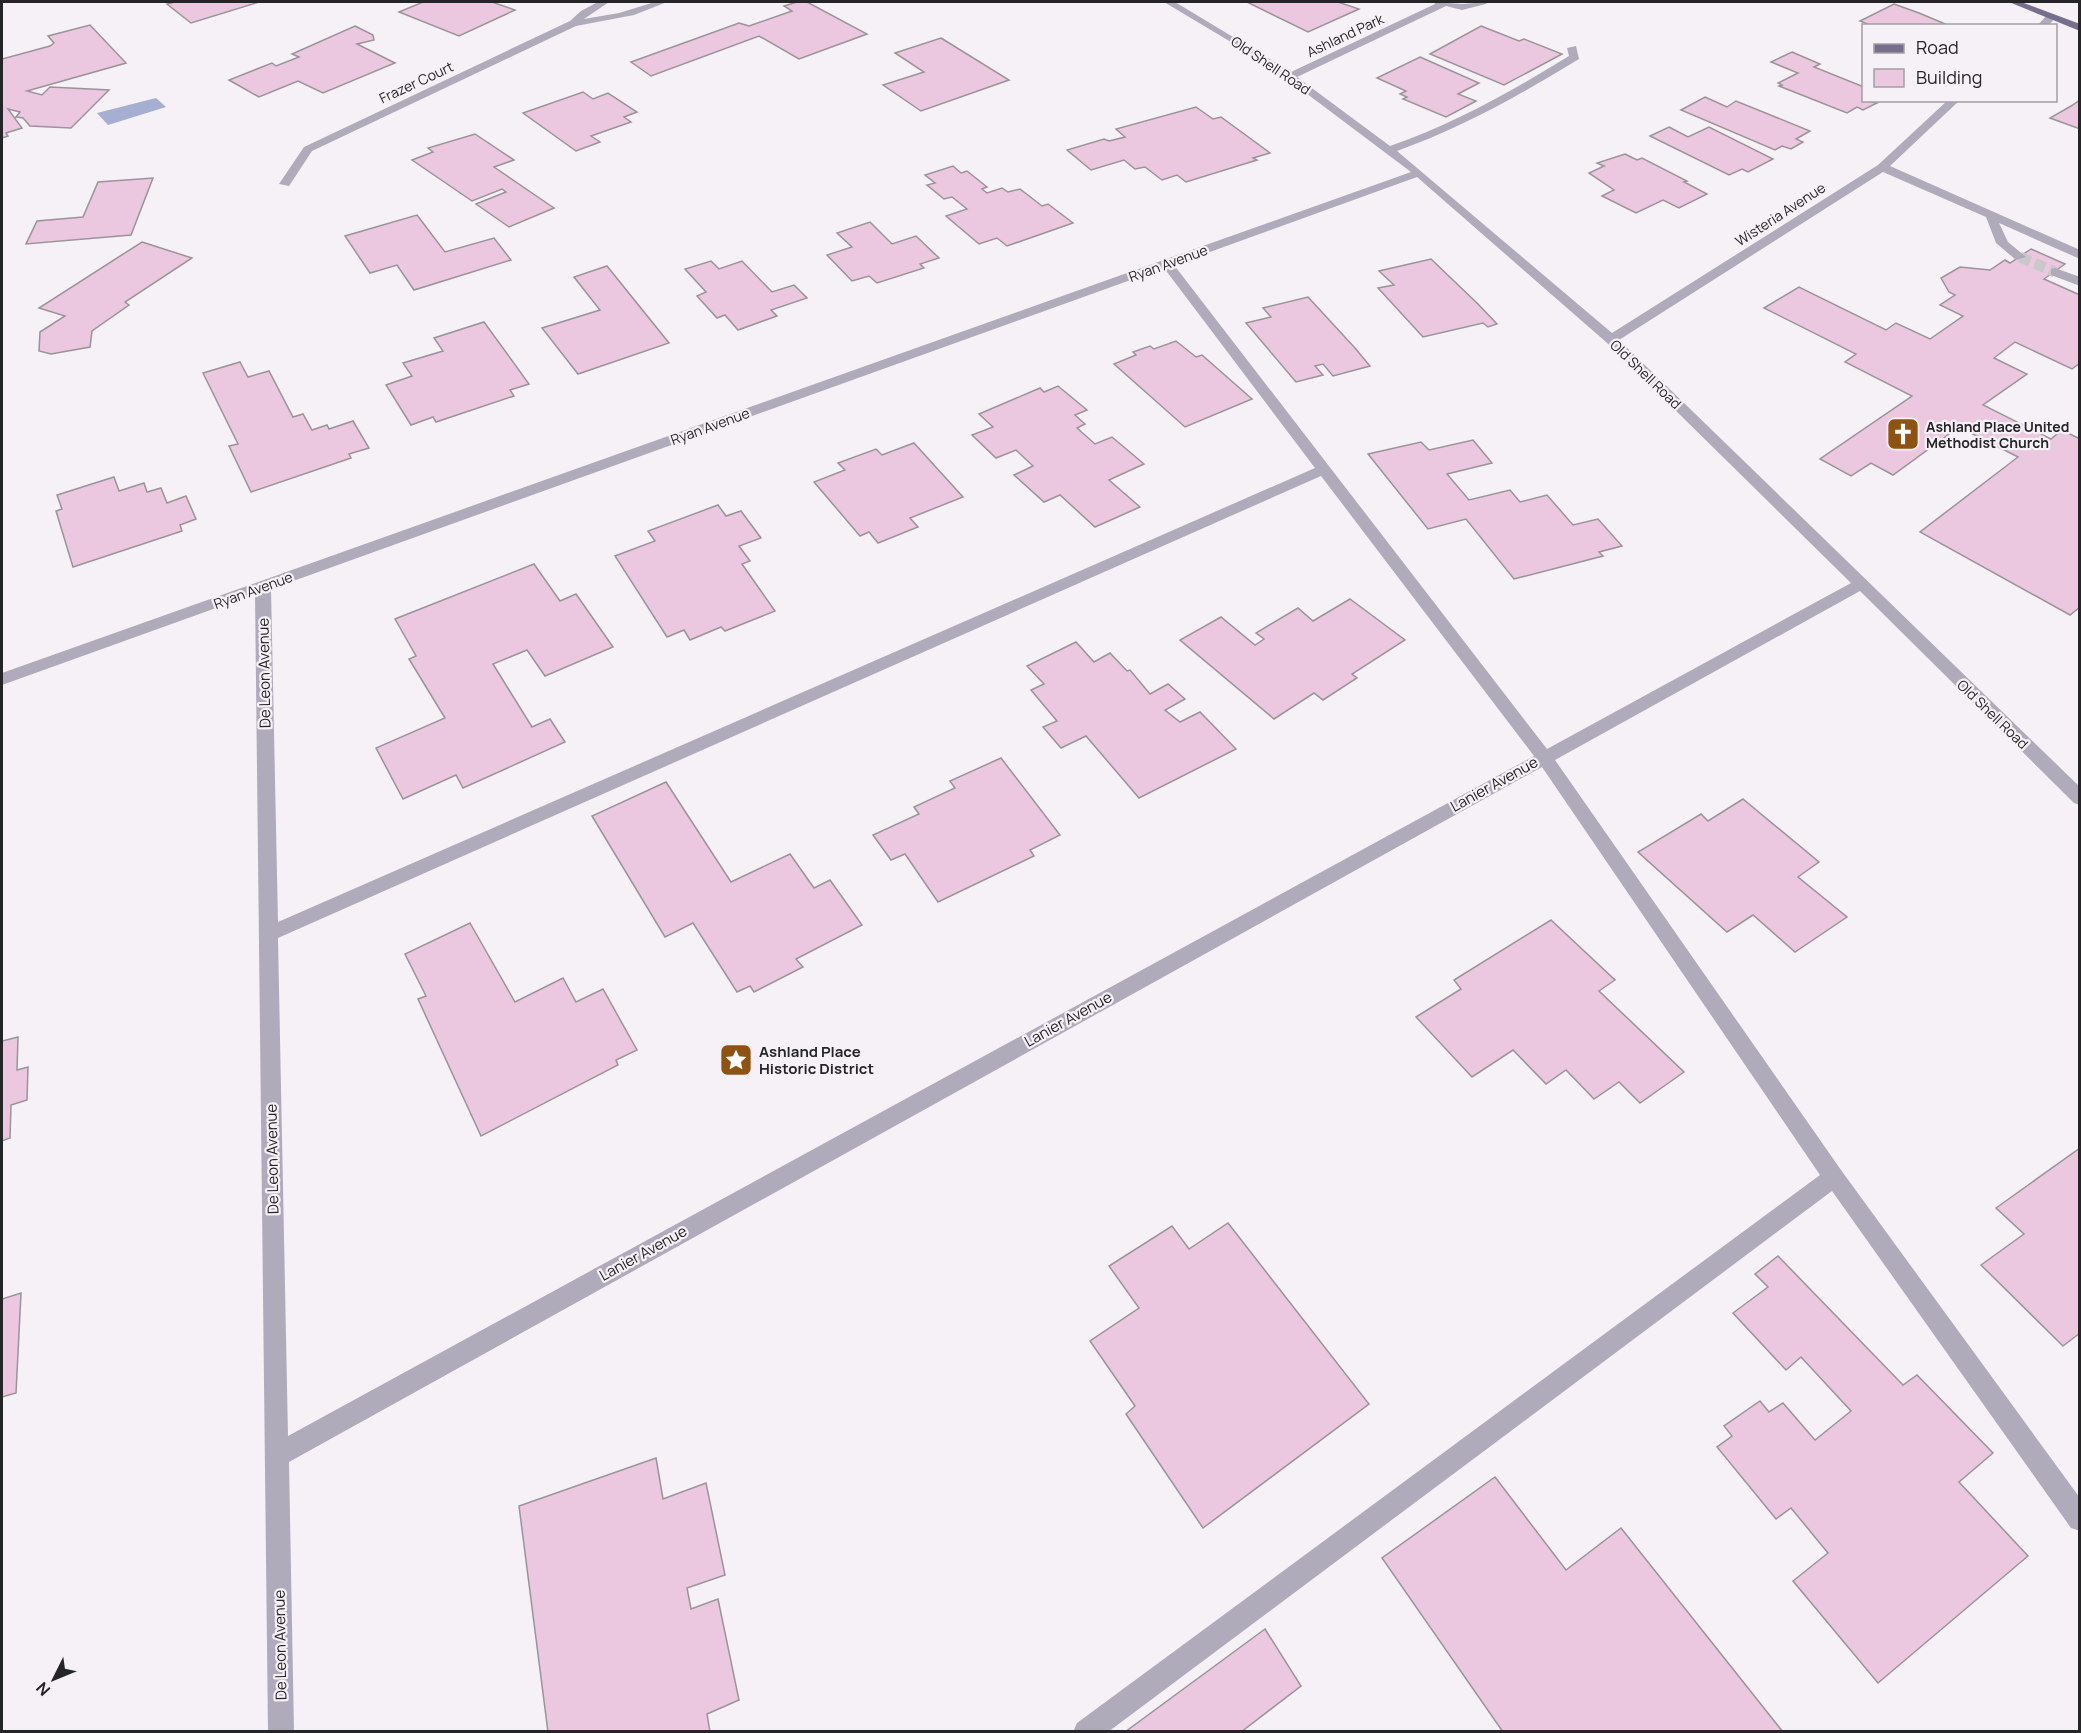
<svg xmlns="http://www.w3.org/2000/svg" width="2081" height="1733" font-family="Manrope,sans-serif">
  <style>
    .water { fill: #a6aed2 }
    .building { fill: #ecc7e0; stroke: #9a9498; stroke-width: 1.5 }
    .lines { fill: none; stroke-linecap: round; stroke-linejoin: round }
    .minor-tunnel { stroke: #cbc8cd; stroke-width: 11; stroke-dasharray: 11 5; stroke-linecap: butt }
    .minor { fill: #afabbb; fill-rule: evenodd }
    .major { fill: #766f8c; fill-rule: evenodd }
    .labels { text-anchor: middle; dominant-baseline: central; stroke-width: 4.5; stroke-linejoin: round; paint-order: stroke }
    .far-street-label { font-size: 14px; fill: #252426; stroke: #f5f1f7 }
    .far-poi-label { font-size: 14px; font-weight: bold; fill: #252426; stroke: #f5f1f7; text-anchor: start }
    .street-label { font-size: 15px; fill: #252426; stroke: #f5f1f7 }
    .poi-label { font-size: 15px; font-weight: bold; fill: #252426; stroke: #f5f1f7; text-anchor: start }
  </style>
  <rect width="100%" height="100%" fill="#f5f1f7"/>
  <path class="water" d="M156 98 166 107 108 125 97 113Z"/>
  <g class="building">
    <path d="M175 2H259L191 23 167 4Z"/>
    <path d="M423 2H492L515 10 459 36 399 12Z"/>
    <path d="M797 2H807L867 34 799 59 759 36 651 76 631 62 739 23 749 26 792 11 784 6Z"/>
    <path d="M1247 2H1338L1359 9 1308 32Z"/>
    <path d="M1894 4 1919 13 1950 26H1872L1860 21Z"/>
    <path d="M90 25 126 63 27 91 42 95 50 87 109 90 71 128 30 126 23 118 16 117 20 112 8 109 22 128 6 133 8 136 2 138V59L50 46 54 43 48 36Z"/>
    <path d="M355 26 373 35 374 40 357 44 395 63 323 93 298 81 259 97 229 80 272 63 276 66 299 57 292 54Z"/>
    <path d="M1481 26 1519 41 1524 39 1562 54 1504 85 1430 54Z"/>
    <path d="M941 38 1009 80 921 111 883 85 924 72 895 53Z"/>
    <path d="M1792 52 1820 64 1814 67 1864 87V100L1877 103 1863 110 1857 107 1847 113 1779 86 1782 85 1778 83 1798 73 1771 62Z"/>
    <path d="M1420 57 1479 83 1458 94 1476 101 1446 117 1403 99 1407 97 1400 94 1406 91 1377 78Z"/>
    <path d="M583 92 593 99 608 93 637 112 624 117 631 122 591 136 600 142 576 151 523 113Z"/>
    <path d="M1705 97 1727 107 1736 101 1810 131 1796 139 1803 142 1791 149 1782 146 1775 150 1681 110Z"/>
    <path d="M2080 100V129L2050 118 2071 106Z"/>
    <path d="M1196 107 1213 119 1221 117 1270 153 1253 158 1257 160 1186 182 1177 175 1162 180 1145 167 1135 169 1124 160 1091 170 1067 150 1104 139 1109 141 1125 137 1116 129Z"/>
    <path d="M1669 127 1688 137 1709 127 1773 159 1748 172 1742 169 1729 175 1650 136Z"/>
    <path d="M475 134 514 160 494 167 554 208 509 227 476 204 506 192 502 189 472 201 412 160 433 152 428 148Z"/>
    <path d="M1625 154 1637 160 1642 158 1687 181 1684 182 1707 194 1679 208 1663 200 1636 213 1602 196 1614 190 1589 173 1604 166 1597 163Z"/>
    <path d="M953 166 961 173 967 171 987 187 982 189 987 193 1002 188 1008 192 1020 189 1042 206 1048 204 1073 223 1007 246 997 238 979 244 946 216 967 209 952 197 944 199 927 185 935 183 925 175Z"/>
    <path d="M153 178 131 235 26 244 37 221 83 217 98 182Z"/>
    <path d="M417 215 445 252 494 238 511 260 414 290 397 265 370 273 345 236Z"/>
    <path d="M870 222 892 244 916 236 939 258 920 264 924 268 877 283 869 276 852 281 827 255 852 247 837 233Z"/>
    <path d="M142 242 192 258 125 302 129 305 92 331 90 347 51 354 39 351 40 332 65 316 39 308Z"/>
    <path d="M2031 249 2065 264 2044 279 2080 295V363L2072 369 2015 342 1994 358 2027 374 1983 405 2051 439 2062 430 2080 439V607L2070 615 1920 532 2018 457 1959 427 1893 475 1871 463 1851 476 1820 459 1912 396 1845 362 1856 354 1764 308 1799 287 1886 330 1896 323 1930 339 1963 316 1940 305 1955 295 1949 292 1941 278 1960 267 1990 270 2005 260 2010 263Z"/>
    <path d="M1431 259 1478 304 1497 324 1488 327 1483 323 1423 337 1378 288 1394 285 1379 271Z"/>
    <path d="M711 261 719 269 742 261 772 292 794 285 807 298 771 310 777 316 738 330 725 315 717 318 697 296 706 292 685 269Z"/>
    <path d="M607 266 669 343 578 374 542 328 600 310 574 277Z"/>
    <path d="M1308 297 1355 348 1370 366 1333 376 1323 364 1315 366 1323 375 1296 382 1246 323 1271 317 1263 308Z"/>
    <path d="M484 322 529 384 510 390 514 396 436 422 433 417 411 425 386 385 412 376 403 363 443 351 434 338Z"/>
    <path d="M1176 341 1196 357 1202 355 1252 399 1185 427 1114 364 1136 355 1133 352 1150 346 1154 349Z"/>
    <path d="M240 362 248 377 269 371 293 417 303 414 312 430 327 425 329 429 353 421 369 448 349 454 351 458 251 492 229 446 238 444 203 373Z"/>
    <path d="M1058 386 1087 410 1075 415 1085 424 1077 428 1095 444 1112 437 1144 464 1109 480 1140 507 1095 527 1060 495 1044 502 1014 475 1033 466 1016 450 996 458 972 435 993 427 979 414 1040 388 1044 392Z"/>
    <path d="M1473 440 1492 463 1447 474 1469 500 1510 490 1520 502 1547 495 1573 525 1598 519 1622 546 1599 552 1603 556 1514 579 1466 519 1428 529 1368 454 1421 442 1429 450Z"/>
    <path d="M914 443 963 497 910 518 918 527 878 543 869 532 860 536 814 482 845 470 838 463 876 449 882 455Z"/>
    <path d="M114 477 119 491 144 483 147 492 161 488 167 503 186 496 196 519 180 525 182 531 73 567 56 511 62 509 57 495Z"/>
    <path d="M718 505 726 516 741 511 761 538 739 546 750 561 742 564 775 611 725 631 721 627 690 640 684 630 667 637 615 556 655 541 648 531Z"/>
    <path d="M534 564 560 601 576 594 613 647 545 676 527 650 493 664 532 727 550 719 565 742 463 788 456 775 403 799 376 748 445 718 409 659 416 656 395 619Z"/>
    <path d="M1350 599 1405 640 1352 674 1357 678 1323 700 1314 693 1274 719 1180 640 1221 617 1255 645 1264 639 1256 633 1298 608 1313 621Z"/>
    <path d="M1076 642 1094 662 1110 653 1127 671 1130 670 1150 694 1168 684 1185 699 1165 710 1180 722 1200 712 1236 749 1139 798 1086 736 1061 748 1043 727 1057 721 1031 690 1044 684 1027 666Z"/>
    <path d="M1001 758 1060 835 1030 850 1034 856 938 902 905 854 891 860 873 835 919 814 914 807 955 788 950 781Z"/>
    <path d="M666 782 731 882 790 854 814 888 830 880 862 925 796 959 803 967 754 992 750 986 737 992 693 923 665 937 592 816Z"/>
    <path d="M1743 799 1819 862 1798 877 1847 917 1795 952 1753 915 1727 932 1638 852 1701 814 1708 821Z"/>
    <path d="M1551 920 1615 980 1599 991 1684 1072 1640 1103 1619 1082 1594 1099 1566 1070 1546 1084 1513 1050 1472 1077 1416 1017 1461 989 1454 980Z"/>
    <path d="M470 923 515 1002 563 978 576 1002 603 989 637 1050 616 1060 618 1065 481 1136 418 999 426 996 405 954Z"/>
    <path d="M18 1037 17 1070 28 1067 27 1100 11 1105 10 1138 2 1141V1041Z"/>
    <path d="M2080 1148V1333L2063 1346 1981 1265 2024 1234 1996 1208Z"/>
    <path d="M1228 1223 1369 1404 1203 1528 1126 1414 1135 1406 1090 1341 1139 1308 1109 1266 1172 1226 1189 1249Z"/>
    <path d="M1778 1256 1903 1385 1917 1375 1993 1453 1959 1482 2028 1556 1878 1683 1793 1581 1828 1553 1791 1508 1776 1519 1717 1447 1732 1436 1724 1426 1760 1401 1769 1412 1783 1403 1815 1440 1851 1411 1801 1357 1786 1370 1733 1313 1768 1287 1755 1274Z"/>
    <path d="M21 1293 16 1393 2 1397V1299Z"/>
    <path d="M656 1458 663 1499 706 1483 725 1575 687 1588 691 1609 718 1599 739 1700 707 1714 710 1732H548L519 1506Z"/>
    <path d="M1495 1477 1566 1570 1621 1528 1783 1732H1503L1382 1558Z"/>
    <path d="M1265 1629 1301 1686 1241 1732H1125Z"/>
  </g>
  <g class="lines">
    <path class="minor-tunnel" d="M2020 257 2055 272"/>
    <g class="minor">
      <path d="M598 2H609L584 19 619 13 655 2H667L634 15 576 26 312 151 289 186 279 184 304 147 570 21 581 11Z"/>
      <path d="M1164 2H1175L1291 72 1435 4 1434 2 1462 4 1488 2 1486 4 1462 10 1446 6 1297 77 1390 146C1454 124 1512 91 1569 56L1567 48 1576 46 1579 59C1520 95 1462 128 1397 151L1612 333 1878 165 1948 100H1960L1890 166 2080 250V259L1999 223 2008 242 2026 257 2016 260 1996 243 1986 217 1883 172 1619 340 2080 787V805L2074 803 1860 591 1555 760 1841 1170 2080 1498V1531L2071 1528 1832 1191 1108 1732H1073L1077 1723 1820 1175 1542 767 289 1462 294 1732H268L255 594 2 685V673L1411 172 1266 63ZM1417 177 1606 342 1851 583 1547 749 1174 265ZM1164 268 1315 468 278 922 271 589ZM1321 476 1534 756 288 1436 278 938Z"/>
      <path d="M2047 15 2056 17 2048 26H2037Z"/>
      <path d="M2055 268 2080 277V286L2051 275V269Z"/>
    </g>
    <path class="major" d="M2009 2H2021L2080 24V31Z"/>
  </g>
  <defs>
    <g id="church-square" transform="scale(1.725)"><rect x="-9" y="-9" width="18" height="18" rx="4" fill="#8e5312" stroke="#f5f1f7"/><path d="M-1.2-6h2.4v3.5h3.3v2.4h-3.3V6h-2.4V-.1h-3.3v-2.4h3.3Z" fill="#fff"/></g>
    <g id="sight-square" transform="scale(1.725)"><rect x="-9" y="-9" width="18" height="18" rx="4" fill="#8e5312" stroke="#f5f1f7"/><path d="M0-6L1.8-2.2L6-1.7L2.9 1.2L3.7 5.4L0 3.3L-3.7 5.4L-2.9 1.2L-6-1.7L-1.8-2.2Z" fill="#fff"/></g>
  </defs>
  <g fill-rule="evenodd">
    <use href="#church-square" x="1903" y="434"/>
    <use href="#sight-square" x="736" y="1060"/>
  </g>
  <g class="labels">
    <g class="far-street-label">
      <text transform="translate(1345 35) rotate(-25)">Ashland Park</text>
      <text transform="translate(1271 65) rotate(34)">Old Shell Road</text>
      <text transform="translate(416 82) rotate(-25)">Frazer Court</text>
      <text transform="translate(1780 214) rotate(-33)">Wisteria Avenue</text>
      <text transform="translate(1168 263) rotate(-20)">Ryan Avenue</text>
      <text transform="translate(1646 374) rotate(44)">Old Shell Road</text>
      <text transform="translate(710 426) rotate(-20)">Ryan Avenue</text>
      <text transform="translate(253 590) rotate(-20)">Ryan Avenue</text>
      <text transform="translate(1993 714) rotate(44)">Old Shell Road</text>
    </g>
    <g class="far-poi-label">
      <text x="1926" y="426">Ashland Place United<tspan x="1926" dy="16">Methodist Church</tspan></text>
    </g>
    <g class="street-label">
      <text transform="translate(264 673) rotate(-91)">De Leon Avenue</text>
      <text transform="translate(1494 784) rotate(-29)">Lanier Avenue</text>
      <text transform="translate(1068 1019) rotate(-29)">Lanier Avenue</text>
      <text transform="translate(272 1159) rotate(-91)">De Leon Avenue</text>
      <text transform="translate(643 1253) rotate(-29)">Lanier Avenue</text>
      <text transform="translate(280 1645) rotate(-91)">De Leon Avenue</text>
    </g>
    <g class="poi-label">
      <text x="759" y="1051">Ashland Place<tspan x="759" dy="17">Historic District</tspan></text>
    </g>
  </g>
  <rect width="2081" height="1733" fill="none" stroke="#252426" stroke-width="6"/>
  <rect x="1862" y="24" width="195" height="78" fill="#f5f1f7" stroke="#a29fa3" stroke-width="1.5"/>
  <rect x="1874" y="44" width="30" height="9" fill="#766f8c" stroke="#a29fa3" stroke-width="1.5"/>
  <text x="1916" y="54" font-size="18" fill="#252426">Road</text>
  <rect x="1874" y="69" width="30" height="18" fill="#ecc7e0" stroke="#a29fa3" stroke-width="1.5"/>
  <text x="1916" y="84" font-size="18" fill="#252426">Building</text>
  <g transform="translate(54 1679) rotate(227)" stroke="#f5f1f7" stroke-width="4.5" paint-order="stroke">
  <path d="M0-4.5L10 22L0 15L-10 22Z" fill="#252426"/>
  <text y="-9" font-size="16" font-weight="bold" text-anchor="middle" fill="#252426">N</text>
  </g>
</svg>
